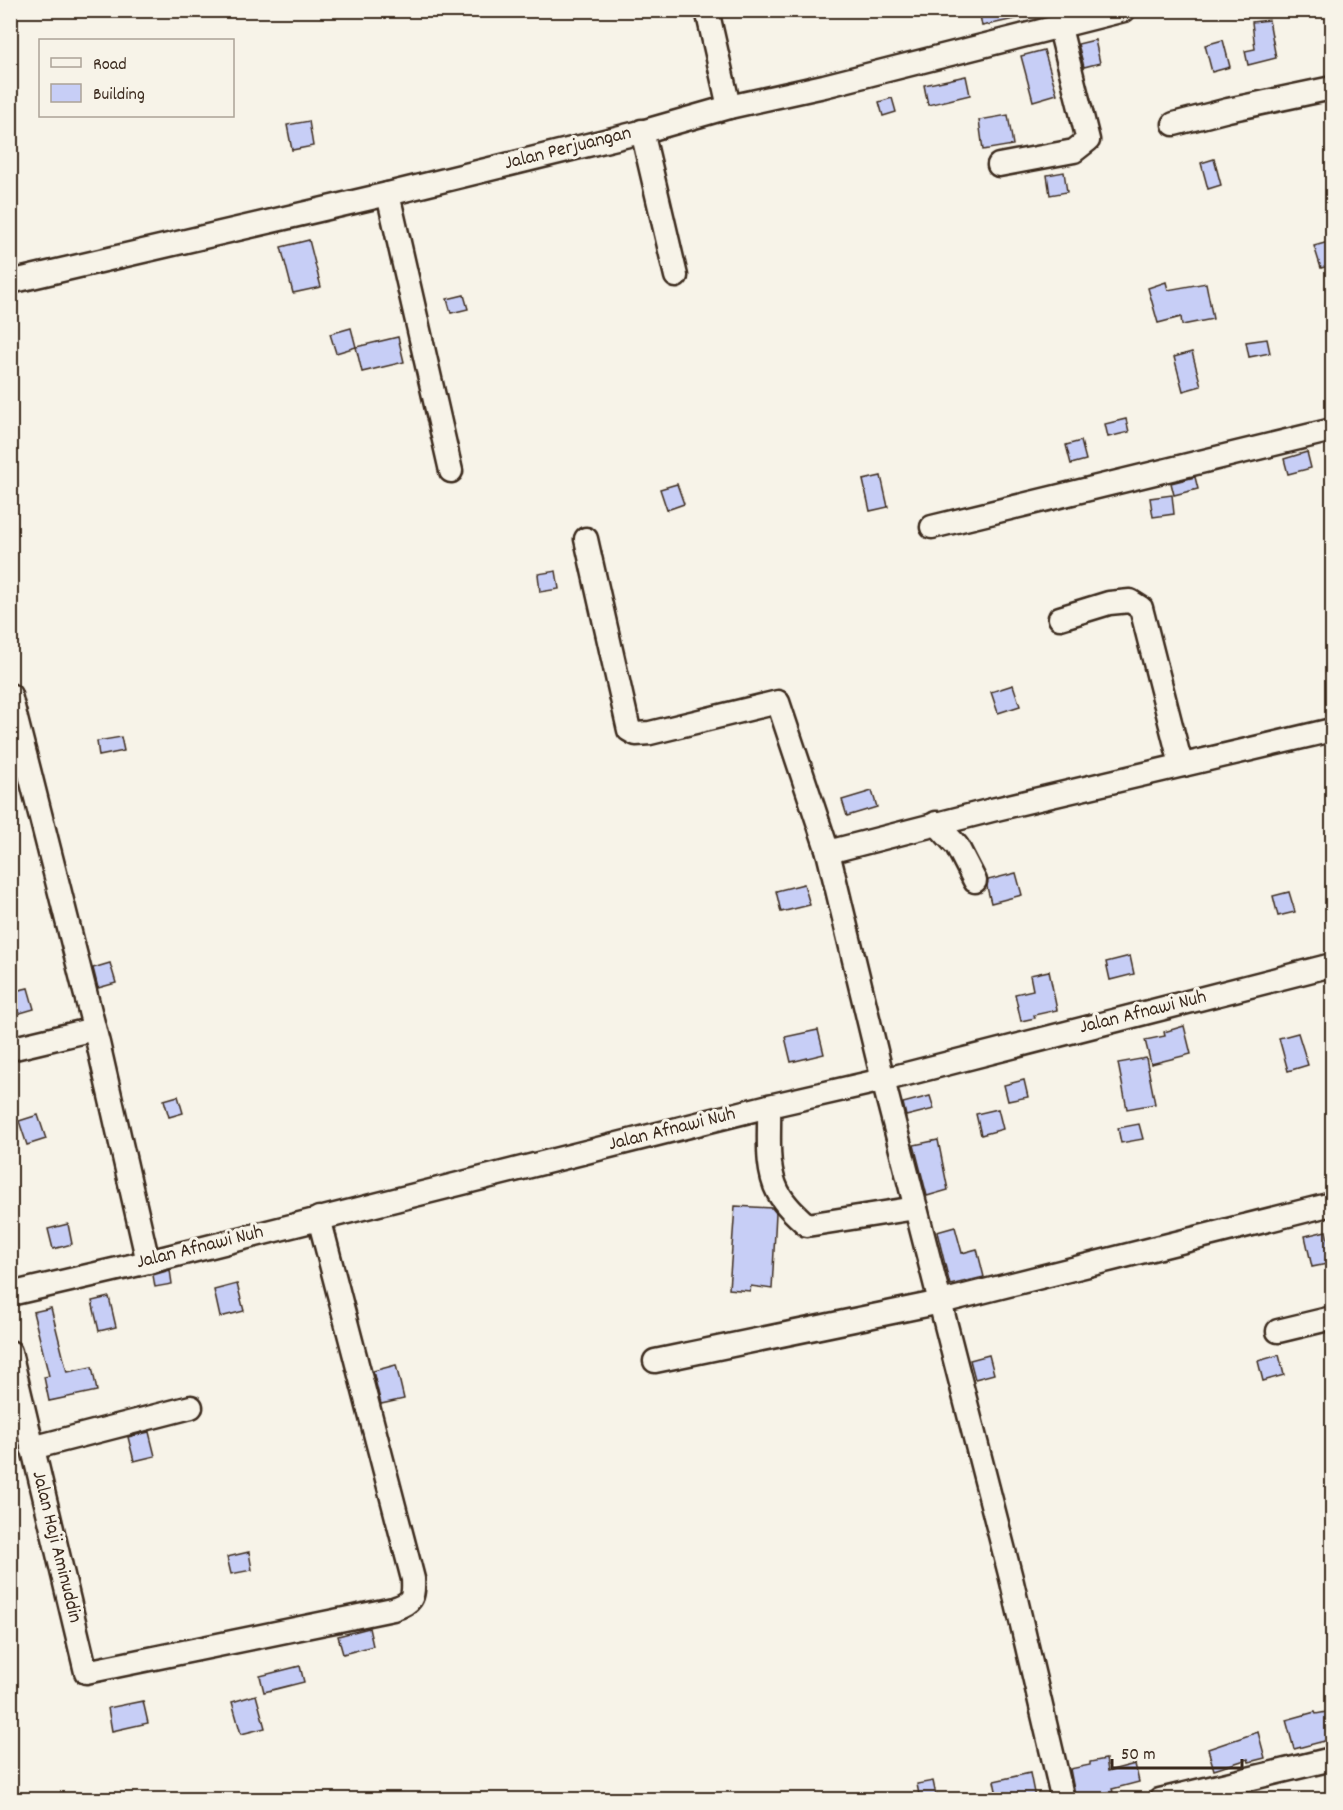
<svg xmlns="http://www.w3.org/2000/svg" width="1343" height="1810" font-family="Dekko,sans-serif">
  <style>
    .building { fill: #c7cef6; stroke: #3b2a1e; stroke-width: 1.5 }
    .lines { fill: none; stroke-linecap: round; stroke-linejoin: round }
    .minor-casing { stroke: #3b2a1e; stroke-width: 27 }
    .minor { stroke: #f7f3e8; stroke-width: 22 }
    .labels { text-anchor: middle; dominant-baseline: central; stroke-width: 6; stroke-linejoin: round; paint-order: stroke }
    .street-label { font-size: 20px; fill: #3b2a1e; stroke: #f7f3e8 }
  </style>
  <rect width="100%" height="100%" fill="#f7f3e8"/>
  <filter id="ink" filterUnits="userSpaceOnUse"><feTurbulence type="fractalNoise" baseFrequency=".0167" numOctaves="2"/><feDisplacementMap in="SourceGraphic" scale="12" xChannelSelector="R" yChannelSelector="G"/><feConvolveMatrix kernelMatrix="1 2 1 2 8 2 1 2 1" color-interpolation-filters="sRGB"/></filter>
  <g filter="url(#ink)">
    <g class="building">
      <path d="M979 10H1024V17L982 26Z"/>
      <path d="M1269 20 1276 58 1248 65 1245 51 1255 49 1252 22Z"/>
      <path d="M1095 40 1100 63 1084 67 1078 44Z"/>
      <path d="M1223 40 1230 67 1212 72 1205 45Z"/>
      <path d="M1044 50 1057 94 1033 101 1021 56Z"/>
      <path d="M966 76 970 95 928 105 924 85Z"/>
      <path d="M892 98 896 112 883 116 879 102Z"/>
      <path d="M1008 115 1013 145 983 150 979 120Z"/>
      <path d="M309 121 313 146 292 150 287 125Z"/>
      <path d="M1214 159 1221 185 1208 189 1201 163Z"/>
      <path d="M1064 172 1067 192 1050 195 1047 175Z"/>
      <path d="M309 240 321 287 293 293 281 247Z"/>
      <path d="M1332 241V265L1321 268 1314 246Z"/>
      <path d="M1166 282 1168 290 1206 283 1213 319 1182 325 1181 317 1158 323 1148 288Z"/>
      <path d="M464 295 468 309 451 313 447 299Z"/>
      <path d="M351 328 356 347 336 353 330 334Z"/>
      <path d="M398 337 404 362 362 372 356 347Z"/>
      <path d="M1267 339 1270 353 1249 357 1246 342Z"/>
      <path d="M1192 352 1201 386 1183 391 1174 357Z"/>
      <path d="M1126 419 1129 432 1108 437 1105 424Z"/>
      <path d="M1081 441 1086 460 1071 464 1066 445Z"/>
      <path d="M1307 452 1311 468 1288 474 1284 459Z"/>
      <path d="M881 476 888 507 870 511 863 480Z"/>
      <path d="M1195 477 1198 489 1174 495 1171 483Z"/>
      <path d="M677 484 684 504 667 510 660 489Z"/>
      <path d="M1172 495 1174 514 1153 517 1150 498Z"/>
      <path d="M556 571 559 589 540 592 538 574Z"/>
      <path d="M1013 685 1020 706 998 713 991 692Z"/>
      <path d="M121 737 124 751 99 756 97 741Z"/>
      <path d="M872 791 877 807 847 816 842 800Z"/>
      <path d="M1016 873 1022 895 991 903 987 887 988 880Z"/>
      <path d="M804 884 810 905 781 912 776 891Z"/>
      <path d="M1289 892 1295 912 1278 916 1273 896Z"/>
      <path d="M1130 956 1134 974 1110 980 1106 962Z"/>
      <path d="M110 963 116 983 98 988 93 968Z"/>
      <path d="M1049 971 1057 1010 1034 1015 1035 1018 1021 1021 1015 994 1033 990 1030 975Z"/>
      <path d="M28 988 34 1009 10 1016V992Z"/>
      <path d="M1184 1026 1191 1054 1151 1064 1145 1040 1165 1036 1164 1032Z"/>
      <path d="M818 1030 824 1054 791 1062 785 1037Z"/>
      <path d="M1298 1033 1308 1065 1288 1071 1279 1038Z"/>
      <path d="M1146 1058 1155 1104 1127 1109 1118 1063Z"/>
      <path d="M1024 1080 1028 1097 1008 1101 1004 1085Z"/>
      <path d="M178 1096 183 1113 169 1117 164 1100Z"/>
      <path d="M930 1096 934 1109 906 1116 903 1103Z"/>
      <path d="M998 1109 1003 1129 981 1135 976 1114Z"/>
      <path d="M38 1115 46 1139 27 1145 19 1121Z"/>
      <path d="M1139 1124 1143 1139 1121 1143 1118 1128Z"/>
      <path d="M938 1140 948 1190 927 1196 914 1145Z"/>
      <path d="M735 1206 772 1208 776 1213 772 1289 751 1286 750 1291 729 1289Z"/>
      <path d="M68 1224 72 1244 53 1249 48 1229Z"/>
      <path d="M955 1227 962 1253 977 1249 984 1277 950 1285 937 1232Z"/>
      <path d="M1326 1231 1332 1263 1312 1267 1305 1236Z"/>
      <path d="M170 1270 172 1284 155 1287 153 1275Z"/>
      <path d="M237 1284 244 1311 220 1317 214 1290Z"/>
      <path d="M109 1297 116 1327 99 1331 92 1301Z"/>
      <path d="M51 1308 67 1372 92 1367 97 1391 49 1401 44 1377 49 1376 33 1312Z"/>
      <path d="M989 1355 994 1374 975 1379 970 1360Z"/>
      <path d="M1279 1355 1284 1375 1263 1381 1258 1361Z"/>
      <path d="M396 1365 404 1399 381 1404 373 1371Z"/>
      <path d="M149 1432 155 1456 134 1461 128 1437Z"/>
      <path d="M249 1552 252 1570 231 1574 227 1557Z"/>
      <path d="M369 1628 373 1646 343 1654 338 1636Z"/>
      <path d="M300 1666 304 1682 264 1692 260 1676Z"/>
      <path d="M256 1695 265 1728 241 1734 232 1702Z"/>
      <path d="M143 1701 148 1723 112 1731 108 1708Z"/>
      <path d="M1332 1711V1739L1294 1749 1286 1720 1315 1712 1316 1714Z"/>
      <path d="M1258 1732 1265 1758 1249 1762 1248 1759 1214 1770 1208 1749Z"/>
      <path d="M1106 1759 1108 1771 1135 1764 1139 1782 1112 1789 1113 1792 1090 1798V1800H1076L1070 1769 1090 1765V1762Z"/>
      <path d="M1030 1773 1035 1798 998 1800 994 1781Z"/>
      <path d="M933 1781 937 1800H920L917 1784Z"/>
    </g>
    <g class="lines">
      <g class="minor-casing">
        <g id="minor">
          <path d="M707 10 729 107"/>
          <path d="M1174 124 1228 110 1332 88"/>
          <path d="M642 131 676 276"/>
          <path d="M999 165 1074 151 1088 140 1060 28"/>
          <path d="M388 194 451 471"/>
          <path d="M10 282 388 194 645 131 729 107 824 86 1124 10"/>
          <path d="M932 527 1332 430"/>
          <path d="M586 539 629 730 636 734 650 733 778 702 828 852 883 1080 1011 1578 1063 1800"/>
          <path d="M1060 618 1109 603 1130 601 1141 608 1178 753 1183 765"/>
          <path d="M10 695 98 1043 148 1262"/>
          <path d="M936 823 957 846 975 881"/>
          <path d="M828 852 992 810 1332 730"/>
          <path d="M10 1049 94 1029"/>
          <path d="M769 1106C770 1133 765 1167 778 1192 785 1205 796 1215 807 1225L916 1208"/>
          <path d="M10 1294 148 1262 769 1106 883 1080 1332 965"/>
          <path d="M1278 1331 1332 1318"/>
          <path d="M10 1352 86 1672 393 1609C412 1603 414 1598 413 1579L319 1218"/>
          <path d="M655 1361 941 1302 1332 1204"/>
          <path d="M32 1448 191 1407"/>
          <path d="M1160 1800 1332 1759"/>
        </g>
      </g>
      <use href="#minor" class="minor"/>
    </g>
  </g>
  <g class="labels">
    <g class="street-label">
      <text transform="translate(568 149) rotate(-14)">Jalan Perjuangan</text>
      <text transform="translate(1143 1013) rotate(-14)">Jalan Afnawi Nuh</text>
      <text transform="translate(672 1130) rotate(-14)">Jalan Afnawi Nuh</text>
      <text transform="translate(200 1248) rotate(-14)">Jalan Afnawi Nuh</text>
      <text transform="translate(56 1547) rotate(76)">Jalan Haji Aminuddin</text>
    </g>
  </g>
  <rect width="1343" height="1810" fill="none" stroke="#f7f3e8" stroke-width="36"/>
  <rect x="18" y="18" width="1307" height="1774" fill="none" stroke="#3b2a1e" stroke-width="2" filter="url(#ink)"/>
  <rect x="39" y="39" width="195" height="78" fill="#f7f3e8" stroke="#aca397" stroke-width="1.5"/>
  <rect x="51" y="58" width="30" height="9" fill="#f7f3e8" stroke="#aca397" stroke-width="1.5"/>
  <text x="93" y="69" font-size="18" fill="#3b2a1e">Road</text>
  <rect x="51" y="84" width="30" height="18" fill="#c7cef6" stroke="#aca397" stroke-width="1.5"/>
  <text x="93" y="99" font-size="18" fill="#3b2a1e">Building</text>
  <path d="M1112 1759v9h130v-9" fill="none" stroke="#3b2a1e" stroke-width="3"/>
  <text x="1121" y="1759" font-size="18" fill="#3b2a1e" stroke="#f7f3e8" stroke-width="4.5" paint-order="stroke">50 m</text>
</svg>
